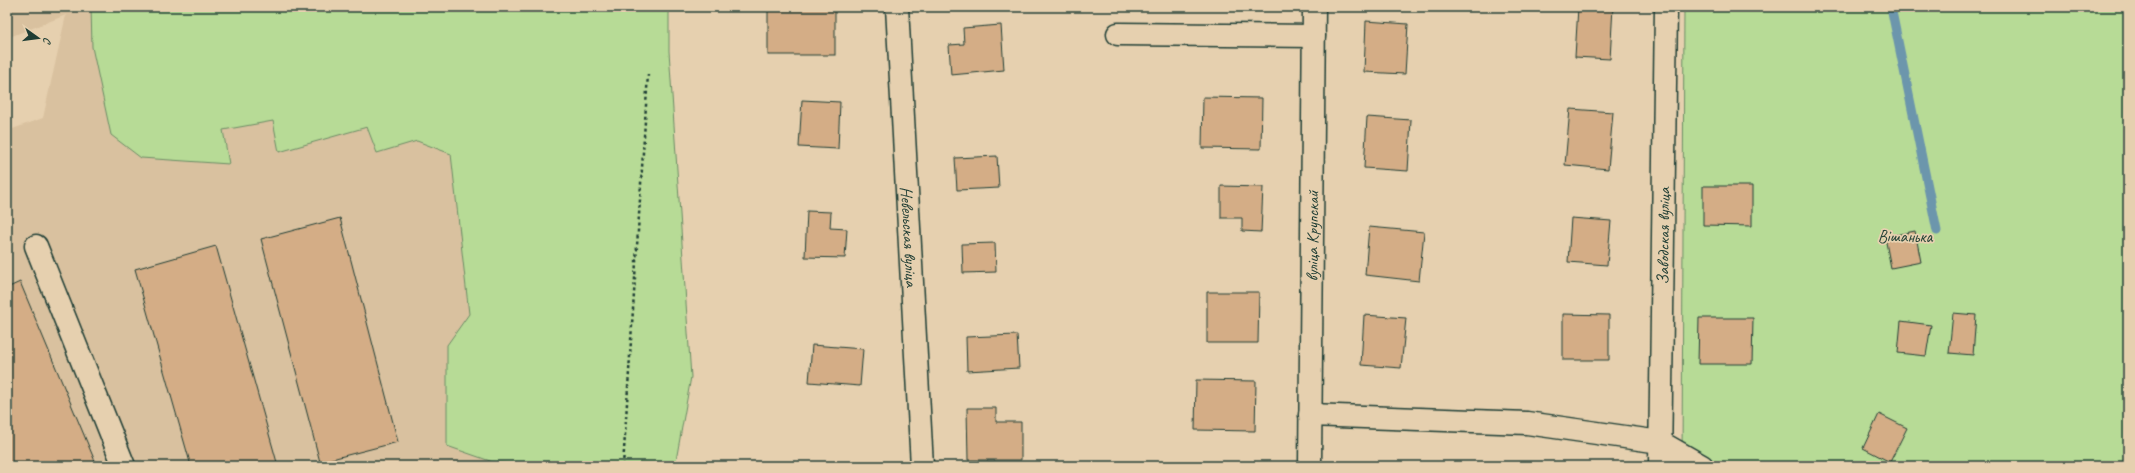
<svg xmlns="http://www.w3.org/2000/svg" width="2135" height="473" font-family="Caveat,sans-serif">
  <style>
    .built { fill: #d9c19f }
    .green { fill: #b7db96; stroke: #6b8c65 }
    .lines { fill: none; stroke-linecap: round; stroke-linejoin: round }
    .stream { stroke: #6c96ac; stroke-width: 9 }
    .building { fill: #d4ad86; stroke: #1f3d34 }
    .minor-casing { stroke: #1f3d34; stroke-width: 25 }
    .path { stroke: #1f3d34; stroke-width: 2.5; stroke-dasharray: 3 3; stroke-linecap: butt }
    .minor { stroke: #e6d0af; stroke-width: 22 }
    .labels { text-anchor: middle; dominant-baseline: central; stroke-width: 3.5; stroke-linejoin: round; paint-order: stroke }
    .street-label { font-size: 17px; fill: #1f3d34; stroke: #e6d0af }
    .park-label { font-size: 17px; fill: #274539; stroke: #e6d0af }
  </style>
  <rect width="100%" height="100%" fill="#e6d0af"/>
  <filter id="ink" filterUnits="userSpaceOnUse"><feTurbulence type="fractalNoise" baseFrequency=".025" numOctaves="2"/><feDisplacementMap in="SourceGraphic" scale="8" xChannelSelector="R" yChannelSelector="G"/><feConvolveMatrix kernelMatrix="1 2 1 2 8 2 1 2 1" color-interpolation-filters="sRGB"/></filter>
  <g filter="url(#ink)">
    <path class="built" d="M7 7H669V51L691 377 675 466H7V131L43 118 66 15 7 38Z"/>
    <g class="green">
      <path d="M91 7H669V51L691 377 675 466H533L493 462 447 446V345L469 314 451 154 417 141 377 153 367 127 279 152 273 121 223 130 229 164 141 158 111 135 92 47Z"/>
      <path d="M1684 7H2128V466H1682Z"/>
    </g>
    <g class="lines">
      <path class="stream" d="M1891 7 1937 231"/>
    </g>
    <g class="building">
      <rect x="768" y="7" width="67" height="48"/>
      <path d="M1578 7H1613L1610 59 1575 57Z"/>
      <path d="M1366 21 1408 24 1405 74 1364 72Z"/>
      <path d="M1001 25 1004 70 951 75 949 45 964 44 963 28Z"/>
      <path d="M1203 97 1262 98 1261 149 1202 148Z"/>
      <path d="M802 100 840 102 838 149 799 147Z"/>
      <path d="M1570 109 1613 112 1608 169 1565 165Z"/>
      <path d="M1367 117 1411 120 1408 171 1364 168Z"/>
      <path d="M997 156 999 188 957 190 955 158Z"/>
      <path d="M1221 186 1263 187 1261 232 1242 231V218H1221Z"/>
      <path d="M1703 186H1752V226L1703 225Z"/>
      <path d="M807 211 831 212 830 228 847 229 845 258 805 257Z"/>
      <path d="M340 218 398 442 320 462 261 239Z"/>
      <path d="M1571 218 1611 221 1607 265 1568 262Z"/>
      <path d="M1369 227 1424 232 1419 281 1365 275Z"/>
      <path d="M1915 231 1921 262 1891 268 1885 237Z"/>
      <path d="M995 243 996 272 963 273 962 244Z"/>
      <path d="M216 246 278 466H191L135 269Z"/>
      <path d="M20 282 97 466H7V288Z"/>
      <path d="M1207 292H1259L1258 343H1207Z"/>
      <path d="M1953 313 1976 315 1973 355 1949 353Z"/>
      <path d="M1563 314 1609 315V360H1563Z"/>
      <path d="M1364 315 1406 318 1401 368 1361 365Z"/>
      <path d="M1699 318H1753L1752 364H1698Z"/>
      <path d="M1901 321 1931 325 1926 356 1898 353Z"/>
      <path d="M1017 335 1019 368 967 371 966 337Z"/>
      <path d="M812 345 863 349 860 386 809 382Z"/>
      <path d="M1196 380 1256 381 1255 431 1195 430Z"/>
      <path d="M967 408H996V422H1021V460H968Z"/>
      <path d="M1879 414 1907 428 1890 462 1863 448Z"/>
    </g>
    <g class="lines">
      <g class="minor-casing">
        <g id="minor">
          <path id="s1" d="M897 7 922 466"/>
          <path d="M1118 34 1314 36"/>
          <path d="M36 246 124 466"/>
          <path d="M1310 415 1527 423 1660 442 1702 466"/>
          <path id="s2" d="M1310 466 1314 7"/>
          <path id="s3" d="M1660 466 1666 7"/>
        </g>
      </g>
      <path class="path" d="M623 466 648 74"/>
      <use href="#minor" class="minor"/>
    </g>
  </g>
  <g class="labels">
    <g class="street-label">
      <text stroke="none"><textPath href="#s1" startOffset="230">Невельская вуліца</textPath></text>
      <text stroke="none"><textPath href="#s2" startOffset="230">вуліца Крупскай</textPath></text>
      <text stroke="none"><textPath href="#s3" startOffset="230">Заводская вуліца</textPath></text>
    </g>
    <g class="park-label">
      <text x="1905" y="236">Вішанька</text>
    </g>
  </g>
  <rect width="2135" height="473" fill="none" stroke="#e6d0af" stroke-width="24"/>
  <rect x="12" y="12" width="2111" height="449" fill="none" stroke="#1f3d34" stroke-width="1.5" filter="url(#ink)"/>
  <g transform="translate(38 38) rotate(104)" stroke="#e6d0af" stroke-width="3" paint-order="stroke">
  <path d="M0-3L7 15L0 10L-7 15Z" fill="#1f3d34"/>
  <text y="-6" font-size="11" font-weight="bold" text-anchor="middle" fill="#1f3d34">С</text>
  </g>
</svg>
